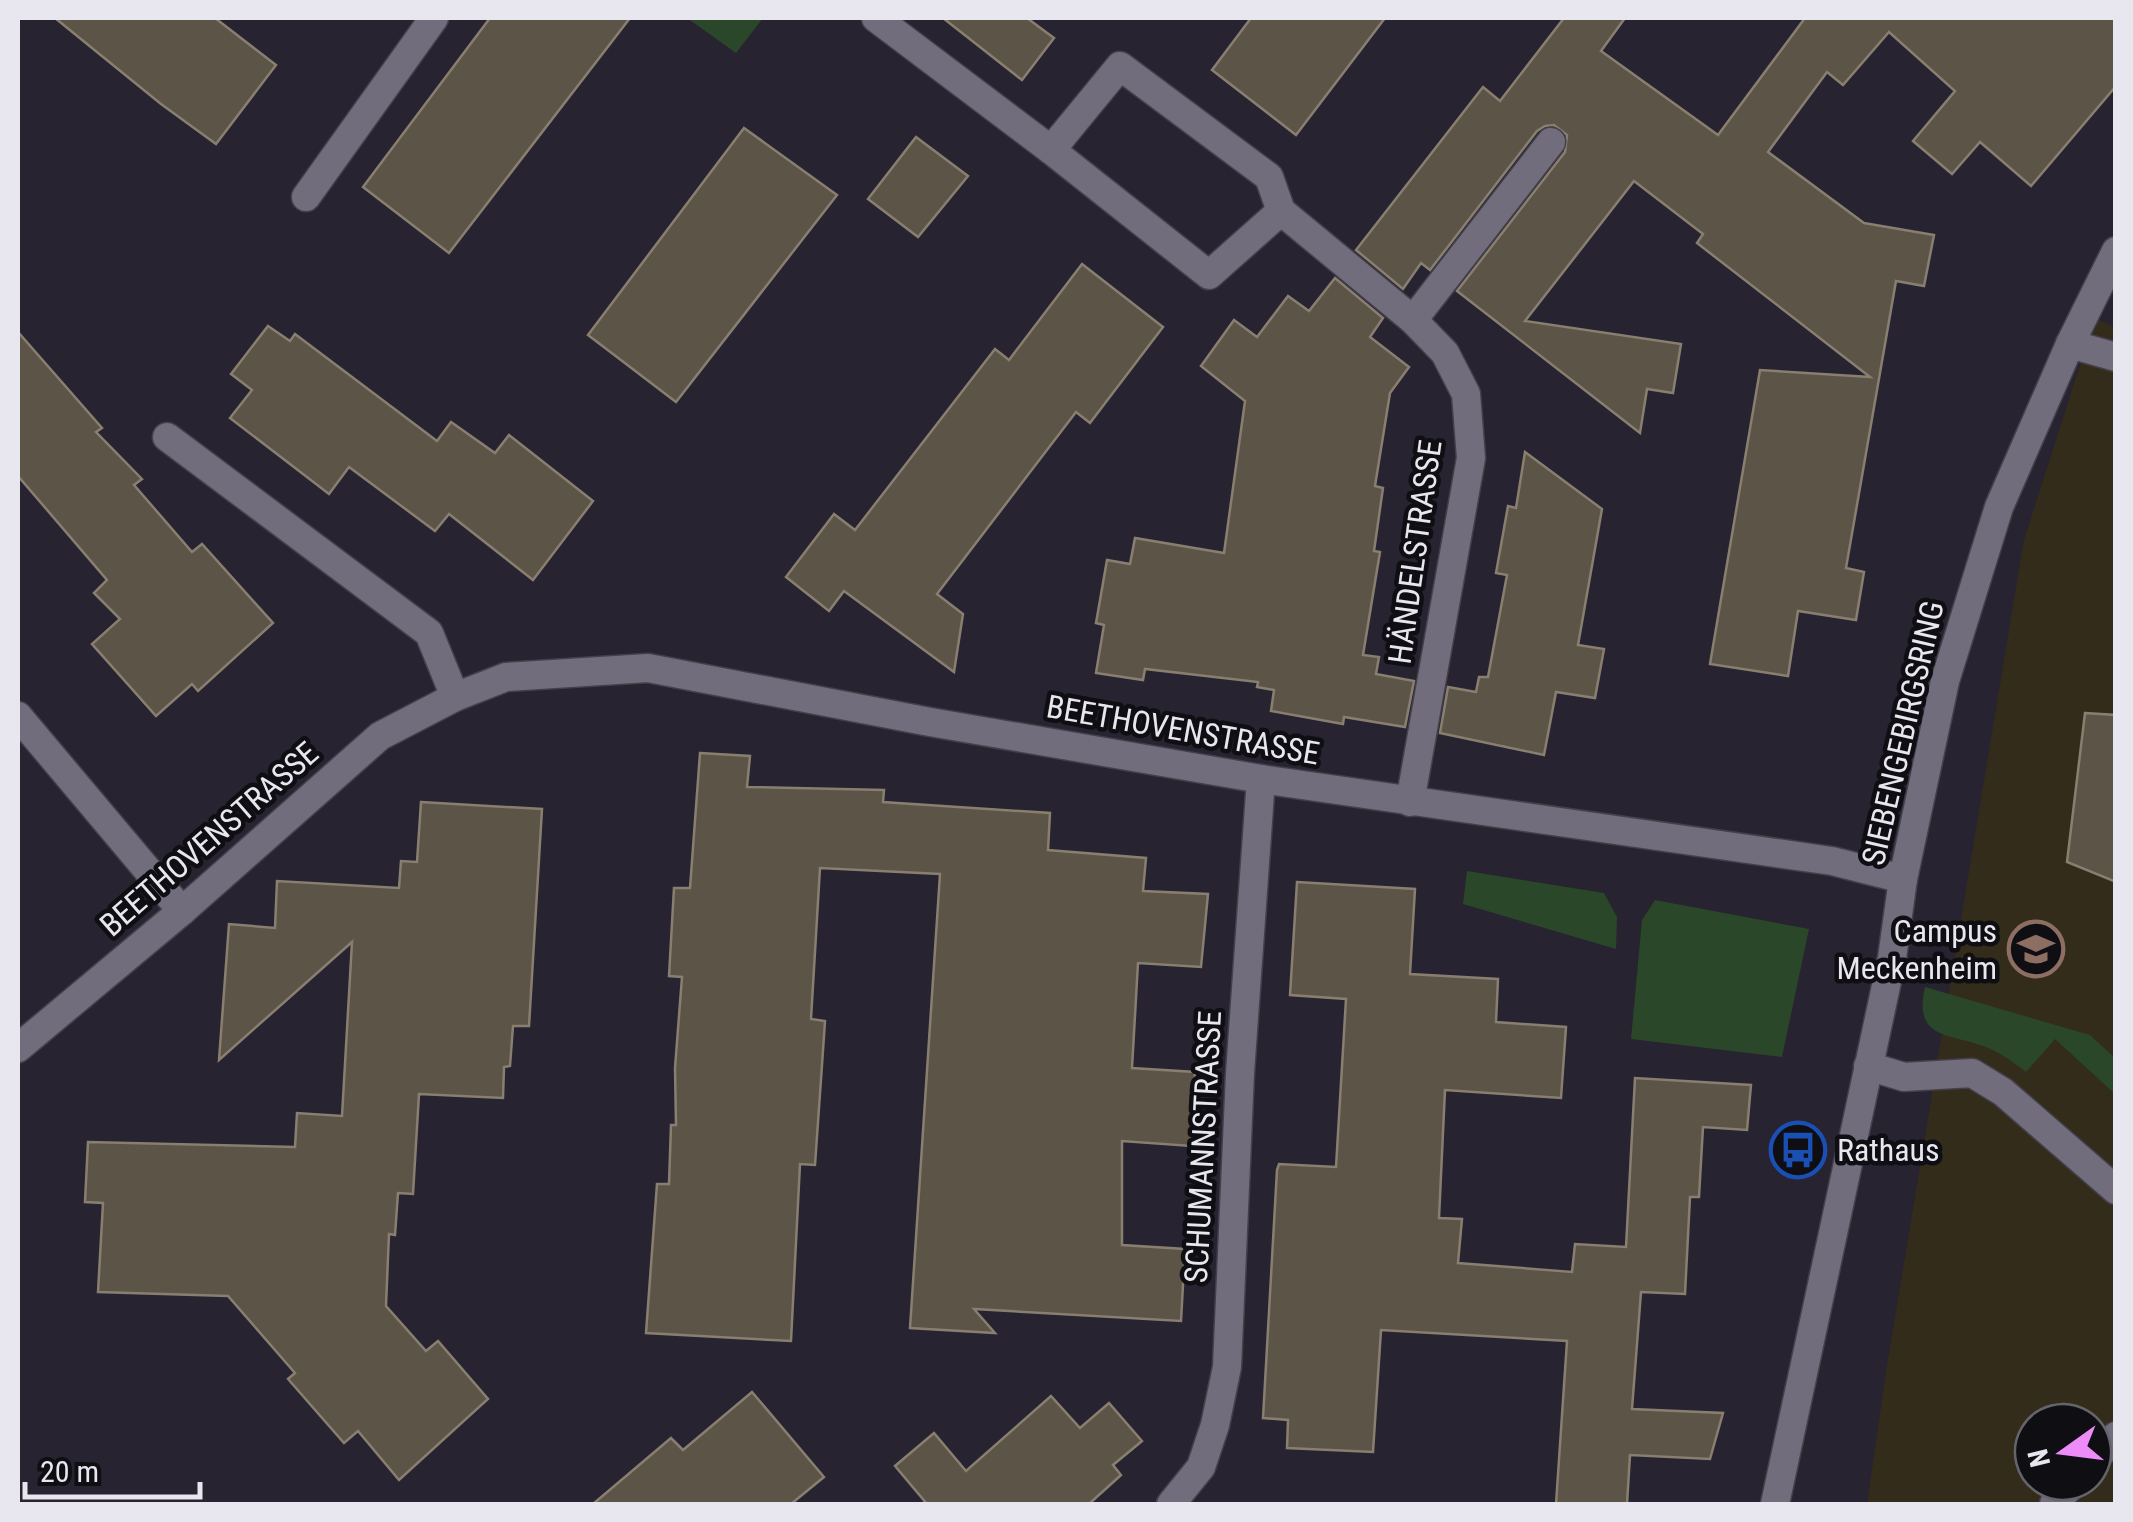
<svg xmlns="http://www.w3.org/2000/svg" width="2133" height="1522" font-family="'Roboto Condensed',sans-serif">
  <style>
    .education { fill: #332c1b; fill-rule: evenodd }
    .green { fill: #2a4729 }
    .building { fill: #5c5447; stroke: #887f71; stroke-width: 2.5 }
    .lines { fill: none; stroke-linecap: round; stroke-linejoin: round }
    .service-casing { stroke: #44404b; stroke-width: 31 }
    .minor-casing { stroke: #44404b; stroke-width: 31 }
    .tertiary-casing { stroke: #44404b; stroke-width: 31 }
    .service { stroke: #726d7c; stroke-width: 28 }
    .minor { stroke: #726d7c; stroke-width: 28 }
    .tertiary { stroke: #726d7c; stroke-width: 28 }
    .labels { text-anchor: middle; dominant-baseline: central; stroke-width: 9; stroke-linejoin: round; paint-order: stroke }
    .street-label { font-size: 32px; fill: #e8e6ee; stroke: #0f0e13 }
    .poi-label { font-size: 32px; fill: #e8e6ee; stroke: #0f0e13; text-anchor: end }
  </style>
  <rect width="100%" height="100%" fill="#272330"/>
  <path class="education" d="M2095 318 2116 328 2115 1504H1867L1888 1359 2024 540ZM2033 1422H2093V1482H2033Z"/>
  <g class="green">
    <path d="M687 18H763L736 53Z"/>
    <path d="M1467 871 1604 893 1617 917 1616 949 1463 904Z"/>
    <path d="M1655 900 1809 929 1782 1057 1631 1039 1642 920Z"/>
    <path d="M1925 987 2090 1035 2115 1058V1094L2055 1039 2026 1072C2013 1062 2001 1053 1986 1047 1949 1033 1913 1040 1925 987Z"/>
  </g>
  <g class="building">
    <path d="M55 18H215L276 65 216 144 161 104Z"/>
    <path d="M490 18H630L449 253 363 187Z"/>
    <path d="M943 18H1027L1054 38 1022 80Z"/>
    <path d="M1251 18H1385L1296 135 1212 70Z"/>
    <path d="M1564 18H1625L1601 51 1718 135 1805 18H2116V86L2031 186 1980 142 1952 174 1913 141 1955 91 1889 32 1843 85 1827 72 1768 152 1864 223 1934 235 1924 286 1896 281 1846 568 1864 572 1856 620 1798 611 1788 676 1710 664 1760 370 1870 377 1697 243 1703 234 1634 181 1525 321 1681 344 1673 393 1647 389 1640 433 1457 291 1565 152 1567 135 1554 125 1545 126 1537 131 1430 270 1421 263 1403 289 1356 250 1483 87 1500 101Z"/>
    <path d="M744 128 837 195 676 402 588 335Z"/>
    <path d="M916 137 968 176 918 237 868 199Z"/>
    <path d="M1082 264 1163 327 1090 423 1076 412 937 594 963 614 954 672 844 591 829 611 786 577 834 514 855 530 995 349 1009 360Z"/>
    <path d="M1335 278 1383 318 1370 337 1409 367 1390 393 1375 486 1383 488 1374 551 1380 552 1363 655 1379 657 1376 674 1414 681 1405 727 1344 717 1343 724 1271 711 1274 690 1257 687 1258 682 1145 669 1143 680 1096 673 1104 625 1096 623 1107 560 1130 564 1135 538 1224 553 1245 401 1201 366 1234 320 1257 337 1288 296 1309 311Z"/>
    <path d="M268 326 290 341 295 334 437 441 451 422 495 453 509 435 593 501 533 580 449 514 435 531 349 467 329 494 230 418 252 390 231 374Z"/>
    <path d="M18 332 102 428 96 432 142 479 134 485 192 552 202 544 273 623 198 691 192 684 156 716 92 644 120 619 94 593 107 580 18 476Z"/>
    <path d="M1525 452 1602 509 1578 645 1604 649 1595 698 1556 692 1544 755 1440 733 1448 687 1476 692 1479 677H1488L1507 575 1496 573 1508 506 1516 508Z"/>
    <path d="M2085 713 2116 715V882L2067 862Z"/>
    <path d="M700 753 750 756 747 787 884 790 883 802 1050 813 1048 850 1146 858 1143 891 1208 894 1201 967 1138 963 1132 1068 1195 1072 1191 1146 1122 1141V1245L1185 1249 1181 1321 974 1309 995 1333 910 1328 940 874 820 868 811 1019 825 1021 822 1065 815 1165 800 1164 791 1341 646 1333 657 1184H669L671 1125H676L675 1068 682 977 669 976 674 888H690Z"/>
    <path d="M421 802 542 809 529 1026H513L510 1066 504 1067 503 1098 419 1094 413 1194 398 1193 395 1235 389 1234 386 1306 426 1351 438 1341 488 1399 399 1480 358 1431 344 1443 288 1379 295 1373 228 1296 98 1292 103 1203 85 1202 88 1142 295 1147 297 1113 342 1116 352 942 219 1060 229 924 275 928 277 881 399 888 401 861 417 862Z"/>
    <path d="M1297 882 1415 889 1410 974 1498 979 1496 1022 1566 1027 1561 1098 1445 1090 1439 1218 1462 1219 1458 1263 1572 1272 1575 1244 1626 1247 1635 1078 1751 1085 1747 1130 1703 1127 1699 1197H1690L1685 1294 1641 1292 1632 1409 1723 1413 1710 1459 1630 1455 1627 1504H1556L1567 1341 1381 1330 1373 1452 1287 1448 1288 1420 1263 1418 1277 1170 1279 1164 1336 1167 1346 999 1290 995Z"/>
    <path d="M752 1392 824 1477 791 1504H593L671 1438 683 1450Z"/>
    <path d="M1051 1396 1080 1428 1109 1403 1142 1441 1113 1465 1121 1475 1089 1504H927L895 1466 934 1433 966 1471Z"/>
  </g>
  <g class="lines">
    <g class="service-casing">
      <g id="service">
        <path d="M1413 320 1551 142"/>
        <path d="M2070 344 2116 357"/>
        <path d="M1868 1066 1904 1077 1972 1073 2003 1092 2116 1190"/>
        <path d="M2093 1461 2116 1436"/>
        <path d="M2054 1504 2074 1482"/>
      </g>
    </g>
    <g class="minor-casing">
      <g id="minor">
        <path d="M876 18 1051 150"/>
        <path d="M306 197 434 18"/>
        <path d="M1281 211 1209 275 1051 150 1120 66 1269 177 1281 211 1413 320 1445 353 1466 394 1471 458 1410 802"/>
        <path d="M167 437 429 633 455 697"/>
        <path d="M18 716 182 911"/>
        <path d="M18 1048 182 911 380 736 455 697 506 677 648 668 930 722 1261 779 1832 861 1903 879"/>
        <path d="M1171 1504 1201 1467 1215 1425 1227 1367 1240 1073 1261 779"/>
      </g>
    </g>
    <g class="tertiary-casing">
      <path id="tertiary" d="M1775 1504 1892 958 1903 879 1945 681 1999 507 2070 344 2116 251"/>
    </g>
    <use href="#service" class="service"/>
    <use href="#minor" class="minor"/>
    <use href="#tertiary" class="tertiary"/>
  </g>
  <defs>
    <g id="school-ring" transform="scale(2.875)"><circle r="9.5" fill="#0f0e13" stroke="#8d6e63" stroke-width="1.5"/><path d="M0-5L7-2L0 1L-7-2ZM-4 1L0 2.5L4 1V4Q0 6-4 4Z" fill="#8d6e63"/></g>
    <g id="bus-ring" transform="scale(2.875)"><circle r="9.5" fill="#0f0e13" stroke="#1a4fb4" stroke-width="1.5"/><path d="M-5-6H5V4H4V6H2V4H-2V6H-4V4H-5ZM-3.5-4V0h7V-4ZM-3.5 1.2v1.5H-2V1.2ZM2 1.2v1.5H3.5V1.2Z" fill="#1a4fb4"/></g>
  </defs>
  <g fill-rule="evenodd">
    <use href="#school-ring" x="2036" y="949"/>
    <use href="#bus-ring" x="1798" y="1150"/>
  </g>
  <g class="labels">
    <g class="street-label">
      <text transform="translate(1415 552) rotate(-82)">HÄNDELSTRASSE</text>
      <text transform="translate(1183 730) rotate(10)">BEETHOVENSTRASSE</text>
      <text transform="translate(1903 733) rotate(-77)">SIEBENGEBIRGSRING</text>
      <text transform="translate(209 839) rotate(-41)">BEETHOVENSTRASSE</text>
      <text transform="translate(1203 1147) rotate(-87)">SCHUMANNSTRASSE</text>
    </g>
    <g class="poi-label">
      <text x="1997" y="931">Campus<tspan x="1997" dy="37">Meckenheim</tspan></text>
      <text x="1837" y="1150" text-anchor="start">Rathaus</text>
    </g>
  </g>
  <rect width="2133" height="1522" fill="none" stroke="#e8e6ee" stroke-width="40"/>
  <g transform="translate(2063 1452) rotate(256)"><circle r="48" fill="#0f0e13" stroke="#66646b" stroke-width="2.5"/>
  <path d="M0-8L18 38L0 25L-18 38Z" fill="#ed8cf9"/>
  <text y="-15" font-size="28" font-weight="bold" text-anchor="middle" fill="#e8e6ee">N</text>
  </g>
  <path d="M25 1482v15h175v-15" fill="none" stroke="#e8e6ee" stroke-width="5"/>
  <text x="40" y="1482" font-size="30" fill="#e8e6ee" stroke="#0f0e13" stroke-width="8" paint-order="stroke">20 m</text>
</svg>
